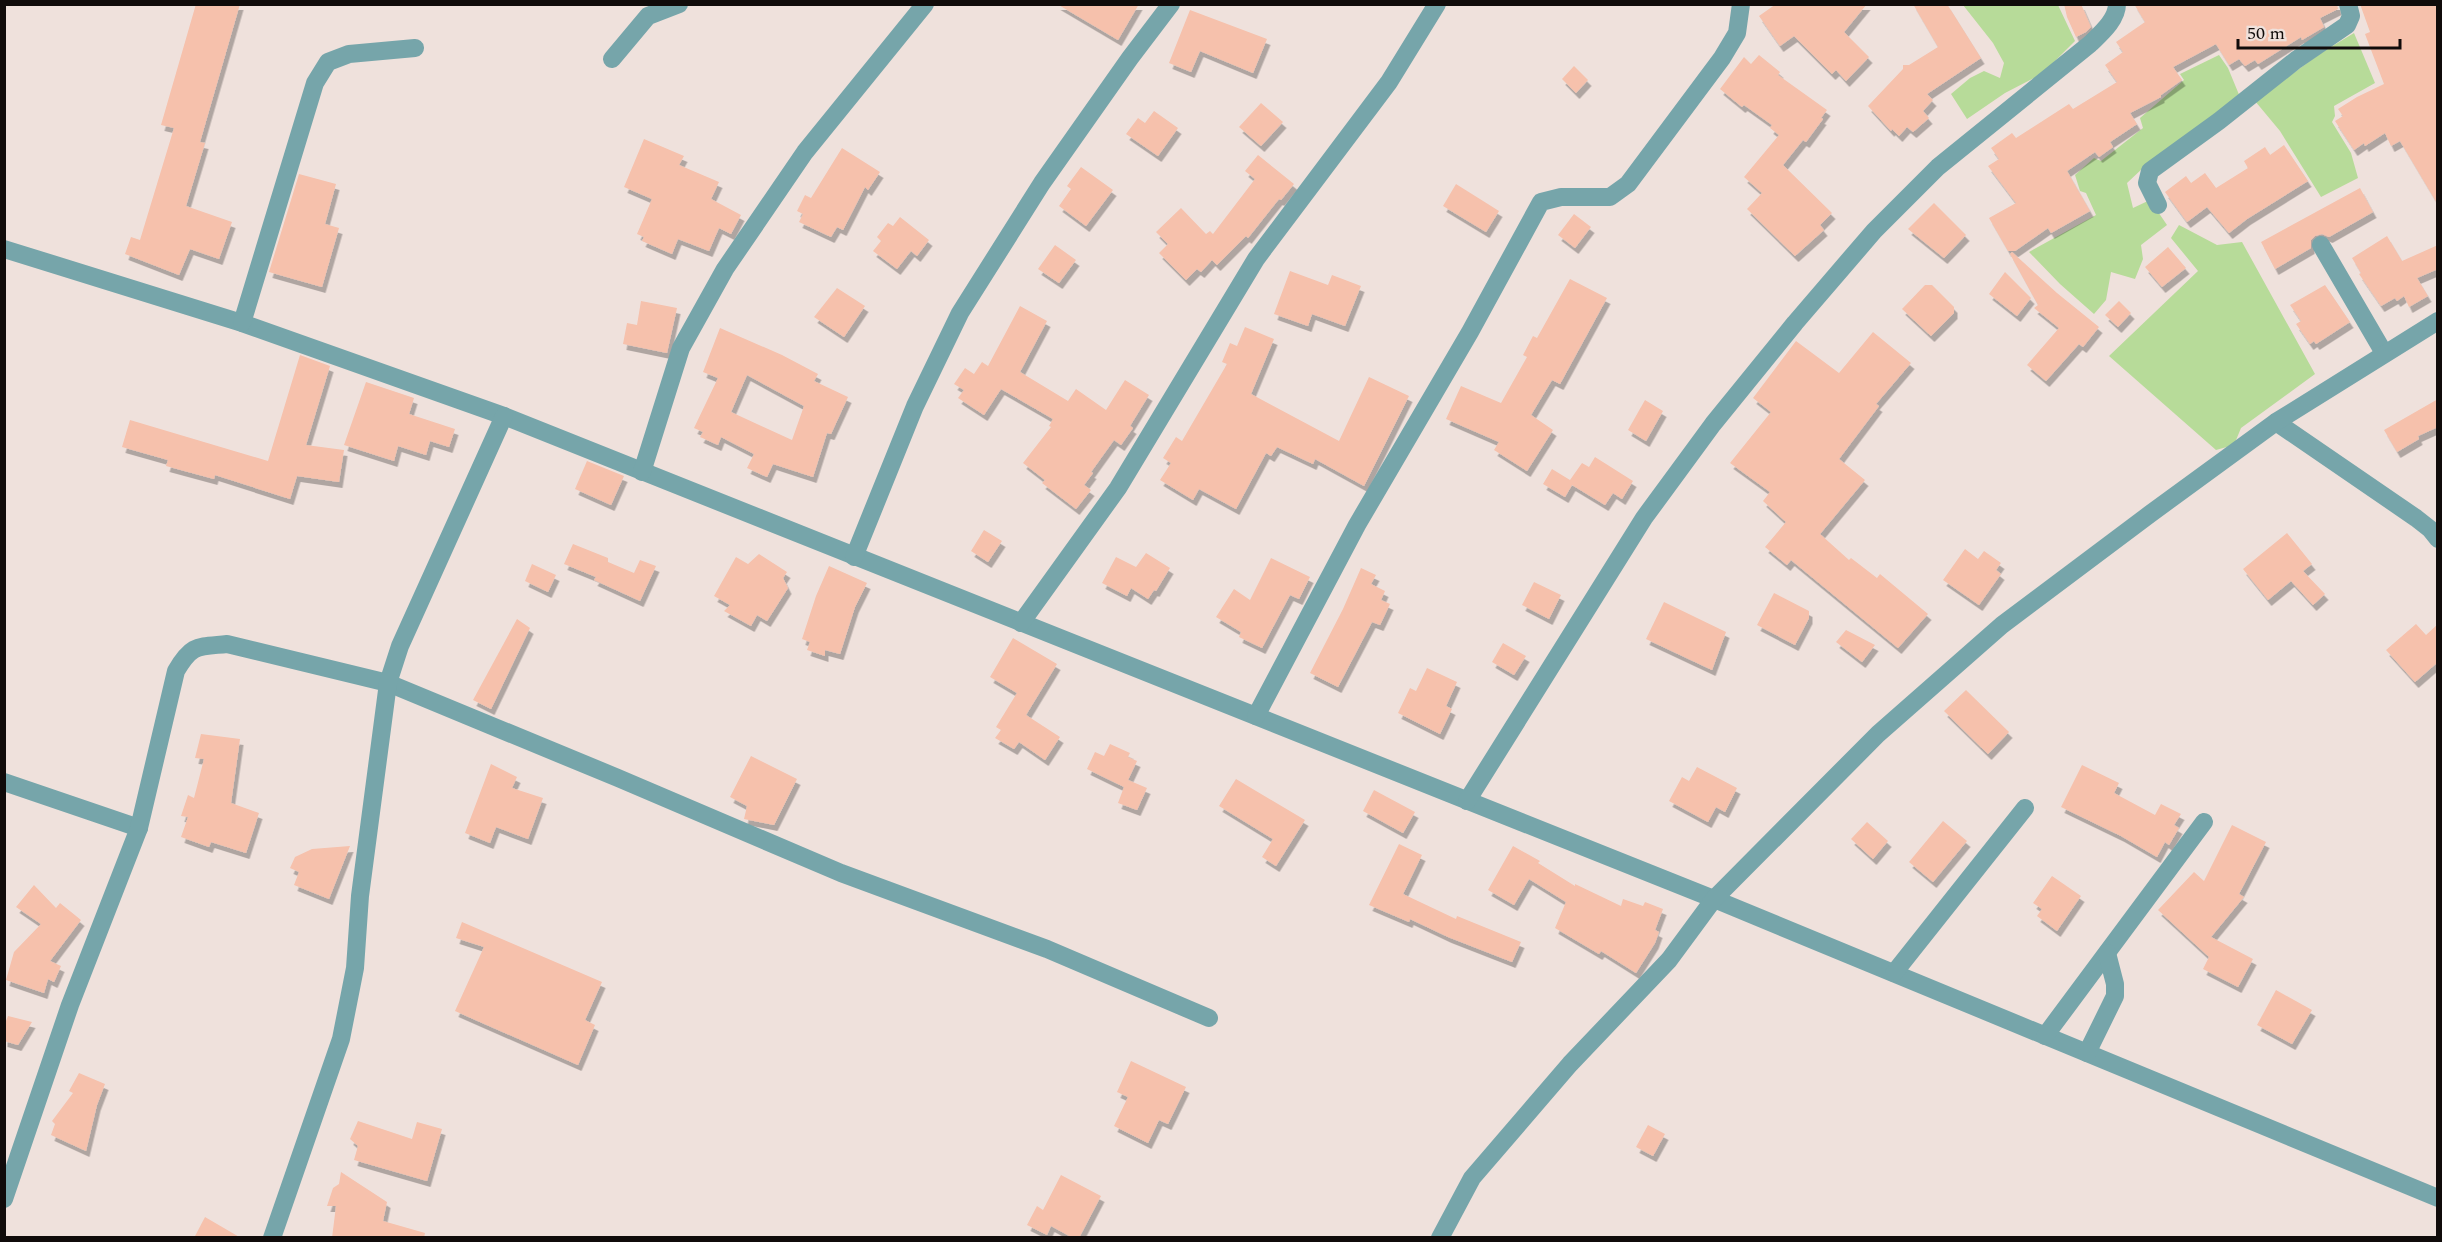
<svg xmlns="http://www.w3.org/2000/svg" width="2442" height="1242" font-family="Spectral,serif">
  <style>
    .green { fill: #b7db99 }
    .building { fill: #f6c1ac; fill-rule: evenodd; filter: url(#shadow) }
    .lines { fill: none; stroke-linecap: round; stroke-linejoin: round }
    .street { stroke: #76a5aa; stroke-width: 18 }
  </style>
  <defs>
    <filter id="shadow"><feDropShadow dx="3.5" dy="6" stdDeviation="0" flood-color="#0004"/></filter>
  </defs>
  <rect width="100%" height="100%" fill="#efe1dc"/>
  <g class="green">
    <path d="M1963 5H2058L2075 41 2042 74 2005 93 1967 119 1951 94 1970 78 1984 71 2000 78 2004 63 1993 43Z"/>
    <path d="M2354 33 2375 83 2334 106 2335 116 2332 122 2351 153 2358 178 2321 197 2280 131 2255 101 2321 53Z"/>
    <path d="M2219 55 2228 68 2240 97 2143 168 2127 183 2133 208 2150 200 2167 225 2141 245 2143 259 2135 279 2111 272 2106 300 2094 314 2060 284 2029 252 2096 215 2086 193 2080 191 2075 175 2094 158 2101 161 2143 128 2140 118 2184 80 2180 74Z"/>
    <path d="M2179 225 2217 245 2242 242 2315 374 2241 428 2234 445 2216 450 2109 356 2198 271 2171 238Z"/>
  </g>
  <g class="building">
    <path d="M196 4H240L200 142 205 143 186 206 232 222 219 259 190 249 179 275 125 254 131 237 140 240 174 128 161 125Z"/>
    <path d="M1057 4H1139L1118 40Z"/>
    <path d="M1776 4H1867L1844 32 1869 57 1846 81 1836 70 1832 74 1794 36 1780 46 1759 16Z"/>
    <path d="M1913 4H1947L1981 58 1927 94 1933 100 1923 111 1929 118 1913 132 1907 127 1899 136 1892 129 1891 131 1868 106 1903 69V65H1909L1938 47Z"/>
    <path d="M2064 4H2081L2091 27 2086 32 2076 37 2067 17Z"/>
    <path d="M2134 4H2337L2338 9 2320 18 2324 27 2302 40 2301 37 2258 64 2255 60 2245 66 2239 59 2229 65 2216 44 2173 67 2182 80 2161 95V97L2130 113 2137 124 2110 142 2113 147 2099 157 2095 152 2067 171 2090 211 2051 233 2048 228 2015 251H2008L1989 218 2016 203 1988 166 1999 159 1991 148 2012 133 2016 138 2069 104 2073 109 2117 82 2105 65 2123 52 2116 42 2145 22Z"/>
    <path d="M2360 4H2438V205L2400 141 2391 146 2385 133 2365 146 2364 143 2354 150 2335 121 2343 116 2338 109 2357 97 2384 84 2365 34 2370 32Z"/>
    <path d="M1190 10 1267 39 1253 73 1200 51 1191 72 1169 63Z"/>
    <path d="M1759 55 1780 72 1778 75 1827 110 1821 118 1823 119 1806 142 1803 140 1783 165 1832 213 1820 225 1824 230 1795 256 1747 209 1762 193 1744 177 1779 135 1770 128 1772 125 1744 105 1742 107 1720 89 1744 57 1751 64Z"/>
    <path d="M1574 66 1588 80 1576 93 1562 79Z"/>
    <path d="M1261 103 1283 122 1261 146 1239 127Z"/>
    <path d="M1154 111 1178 128 1158 156 1126 134 1138 118 1145 123Z"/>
    <path d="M644 139 684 156 679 165 719 182 711 199 741 215 731 234 719 228 709 251 678 239 672 254 642 241 644 237 637 234 652 199 624 187Z"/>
    <path d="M2284 145 2308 181 2247 219 2229 233 2207 207 2187 222 2165 192 2186 176 2191 183 2205 173 2216 188 2248 168 2244 161 2265 147 2270 155Z"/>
    <path d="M842 148 880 172 868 190 865 187 843 230 837 227 831 237 799 222 803 214 797 211 805 195 811 198Z"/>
    <path d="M1258 155 1294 184 1281 200 1279 199 1248 238 1246 236 1217 265 1212 260 1201 272 1197 269 1186 280 1159 253 1168 244 1156 232 1181 208 1206 234 1210 231 1213 234 1255 179 1245 171Z"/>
    <path d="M1081 167 1113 190 1086 226 1059 206 1071 189 1067 186Z"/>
    <path d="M299 174 336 184 325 224 339 228 322 287 269 272Z"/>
    <path d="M1456 184 1499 211 1486 232 1443 206Z"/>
    <path d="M2360 188 2373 212 2329 237 2322 234 2315 236 2311 240V248L2275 269 2261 242Z"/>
    <path d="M1934 203 1966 235 1944 258 1908 229Z"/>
    <path d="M1574 214 1591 227 1575 248 1558 235Z"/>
    <path d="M900 217 929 240 917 256 911 251 897 269 873 251 881 241 877 237 888 223 893 226Z"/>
    <path d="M2387 236 2402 261 2438 245V269L2417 278 2428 296 2409 307 2404 296 2397 301 2395 298 2381 306 2359 274 2361 273 2352 258Z"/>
    <path d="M1055 245 1076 260 1059 283 1038 269Z"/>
    <path d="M2168 247 2186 268 2162 287 2145 267Z"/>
    <path d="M2012 252 2057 293 2099 327 2083 347 2079 344 2046 381 2027 365 2059 328 2034 308 2038 305 2010 254Z"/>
    <path d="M1290 271 1328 285 1332 275 1361 286 1345 326 1312 314 1308 326 1274 314Z"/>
    <path d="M2005 272 2031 298 2017 316 1989 294Z"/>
    <path d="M1570 279 1607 298 1560 384 1552 380 1531 415 1553 430 1527 471 1494 450 1499 442 1446 419 1461 386 1501 403 1527 357 1523 355 1533 336 1537 338Z"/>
    <path d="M1925 285H1932L1954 307V313L1931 336 1902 309Z"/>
    <path d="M2325 285 2350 322 2316 344 2314 341 2310 344 2296 324 2301 321 2290 305Z"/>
    <path d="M837 288 865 306 844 337 814 317Z"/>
    <path d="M641 301 677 308 667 353 623 344 627 323 637 325Z"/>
    <path d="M2119 301 2131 313 2118 327 2105 315Z"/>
    <path d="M1020 306 1047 321 1020 372 1068 401 1076 389 1106 410 1125 380 1149 395 1130 426 1133 428 1121 445 1114 440 1091 472 1093 473 1084 485 1091 490 1076 509 1042 483 1045 480 1023 463 1051 427 1049 426 1053 419 1001 389 984 415 958 398 964 390 954 384 965 368 974 374 982 362 988 366Z"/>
    <path d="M1245 327 1274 339 1251 394 1339 441 1369 377 1409 396 1364 486 1315 459 1313 464 1277 447 1271 456 1266 453 1236 509 1199 489 1193 500 1160 480 1171 463 1163 458 1176 437 1182 441 1227 364 1222 362 1230 343 1237 346Z"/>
    <path d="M720 328 782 355 818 374 814 381 848 397 831 434 827 433 813 477 773 464 767 477 747 468 754 454 721 437 718 445 700 437 703 432 694 428 718 378 703 372ZM747 375 804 406 792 440 731 412Z"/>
    <path d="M1873 332 1911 363 1876 404 1879 406 1839 459 1865 480 1820 534 1849 560 1851 558 1877 578 1880 574 1928 614 1898 648 1791 560 1787 565 1765 547 1786 522 1763 501 1770 492 1730 463 1771 412 1753 398 1796 341 1839 373Z"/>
    <path d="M300 355 330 366 306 445 344 450 339 482 297 476 290 499 215 475 214 479 166 466 168 460 122 447 130 420 268 461Z"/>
    <path d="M366 382 414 398 409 414 455 429 449 447 430 441 426 455 398 446 394 461 344 445Z"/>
    <path d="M2438 399V427L2418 436 2419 439 2397 452 2384 430Z"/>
    <path d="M1645 400 1663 411 1646 441 1628 430Z"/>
    <path d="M1595 457 1633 481 1622 499 1613 493 1605 505 1572 485 1565 497 1543 484 1552 469 1570 480 1582 463 1589 467Z"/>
    <path d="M587 461 624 476 611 505 575 489Z"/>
    <path d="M984 530 1002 541 988 562 971 551Z"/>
    <path d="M2287 533 2312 564 2303 571 2325 594 2313 605 2291 581 2268 600 2243 569Z"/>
    <path d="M573 544 608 558V562L634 573 640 560 656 566 640 601 594 580 596 577 564 564Z"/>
    <path d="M1965 549 1978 559 1984 551 2001 563 1996 570 2001 574 1979 605 1943 580Z"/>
    <path d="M1146 553 1170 568 1156 591 1154 590 1148 599 1131 588 1127 596 1102 583 1116 557 1136 567Z"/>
    <path d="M759 554 787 572 783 578 788 588 767 621 757 615 751 626 724 611 730 605 714 596 736 557 748 564Z"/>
    <path d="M1271 558 1310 577 1299 599 1290 595 1262 648 1239 637 1241 632 1216 617 1234 589 1250 600Z"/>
    <path d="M532 564 556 575 548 592 525 581Z"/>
    <path d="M829 566 867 583 855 607 840 654 825 650V656L807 650 810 642 802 639 816 596Z"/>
    <path d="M1361 568 1376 575 1371 584 1385 591 1381 600 1390 604 1380 625 1372 622 1338 687 1310 673 1343 609Z"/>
    <path d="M1534 582 1561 595 1549 619 1522 605Z"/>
    <path d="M1774 593 1809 611V618L1795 645 1757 625Z"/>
    <path d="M1664 602 1726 632 1712 670 1646 639Z"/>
    <path d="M517 619 530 628 491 709 473 700Z"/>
    <path d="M2416 624 2426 635 2438 624V662L2415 682 2386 650Z"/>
    <path d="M1846 630 1875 645 1862 662 1836 642Z"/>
    <path d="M1013 638 1057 664 1026 715 1060 737 1045 760 1019 742 1014 749 995 738 1001 730 996 727 1017 693 990 677Z"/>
    <path d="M1503 643 1526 656 1514 675 1492 662Z"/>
    <path d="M1427 668 1457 682 1446 706 1452 709 1440 734 1398 713 1410 688 1416 691Z"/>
    <path d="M1966 690 2009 732 1988 754 1944 711Z"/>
    <path d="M201 734 240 739 231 803 259 813 246 853 211 842 209 847 181 837 188 817 181 816 188 795 194 798 204 759 195 758Z"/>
    <path d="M1110 744 1130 753 1128 757 1137 761 1128 780 1147 788 1137 810 1118 803 1124 787 1087 769 1095 752 1104 756Z"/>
    <path d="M751 756 797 779 774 825 744 819 747 806 730 797Z"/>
    <path d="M491 764 517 777 512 788 543 798 528 839 496 827 490 843 465 833Z"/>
    <path d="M2082 765 2119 783 2114 793 2155 815 2161 804 2181 814 2174 825 2179 828 2169 845 2165 842 2157 857 2121 836 2061 807Z"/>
    <path d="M1697 767 1737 788 1725 812 1716 807 1708 822 1669 801 1682 777 1689 781Z"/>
    <path d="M1236 779 1305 820 1276 866 1262 857 1273 839 1219 806Z"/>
    <path d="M1374 790 1415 812 1403 833 1363 811Z"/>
    <path d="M1943 821 1967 841 1933 882 1909 862Z"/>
    <path d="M1867 822 1888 841 1873 859 1851 839Z"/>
    <path d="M2232 825 2266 842 2239 894 2244 897 2211 937 2253 959 2238 987 2203 969 2209 957 2158 910 2194 872 2204 881Z"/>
    <path d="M1399 844 1422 855 1403 894 1456 919 1457 916 1521 942 1512 962 1448 937 1410 919 1409 922 1369 905Z"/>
    <path d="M350 846 329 899 294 885 299 872 290 868 295 857 312 849Z"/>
    <path d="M1513 846 1540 861 1538 863 1575 886V884L1621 906 1623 899 1643 906 1645 902 1663 909 1655 930 1659 932 1655 943 1636 973 1601 951 1599 954 1555 928 1566 902 1529 879 1514 905 1488 890Z"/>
    <path d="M2052 876 2081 896 2057 931 2037 916 2042 909 2033 903Z"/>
    <path d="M34 885 56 908 60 903 81 920 50 961 61 966 54 982 48 979 44 993 6 980 14 952 41 924 16 907Z"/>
    <path d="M462 922 602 982 585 1020 595 1025 578 1065 455 1011 484 947 456 938Z"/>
    <path d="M2276 990 2312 1010 2292 1044 2257 1025Z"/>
    <path d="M8 1016 32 1022 18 1045 4 1041V1026Z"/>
    <path d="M1131 1061 1186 1087 1168 1124 1159 1120 1148 1143 1114 1126 1128 1097 1117 1092Z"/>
    <path d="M79 1073 105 1084 97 1105 86 1151 51 1135 55 1124 52 1121 73 1093 69 1091Z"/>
    <path d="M358 1121 412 1139 417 1122 442 1129 427 1181 354 1160 358 1146 350 1139Z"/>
    <path d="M1648 1125 1665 1134 1653 1156 1636 1147Z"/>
    <path d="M341 1172 387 1202 383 1221 425 1233 424 1238H332L336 1206H327L333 1188 339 1184Z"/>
    <path d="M1061 1175 1101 1196 1079 1238H1073L1051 1226 1047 1235 1027 1225 1037 1206 1043 1210Z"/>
    <path d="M205 1217 241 1238H194Z"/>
  </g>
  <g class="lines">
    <g class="street">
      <path d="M612 59 648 16 679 4"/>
      <path d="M2158 205 2147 183 2150 171 2219 121 2296 60 2347 25 2351 16 2348 4"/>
      <path d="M2321 245 2384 353"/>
      <path d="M4 249 242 323 504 416 1714 899 2438 1198"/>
      <path d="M242 323 315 83 328 62 349 54 415 48"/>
      <path d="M2276 422 2416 518 2430 529 2438 539"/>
      <path d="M642 472 681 348 725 269 805 152 925 4"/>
      <path d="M854 557 915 406 960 313 1042 183 1130 58 1171 4"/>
      <path d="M1021 623 1118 488 1256 259 1389 82 1437 4"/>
      <path d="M1256 716 1357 525 1470 332 1541 202 1561 197H1610L1628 184 1722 58 1737 33 1741 4"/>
      <path d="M4 782 139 828"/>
      <path d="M1467 801 1644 518 1713 424 1795 323 1874 231 1938 167 2090 44C2100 34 2117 20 2117 4"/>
      <path d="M1894 973 2025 808"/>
      <path d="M2045 1036 2204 822"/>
      <path d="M2087 1053 2115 996V984L2107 953"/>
      <path d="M4 1199 70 1005 139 828 176 671C192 644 197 647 227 644L388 683 618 778 841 873 1047 949 1209 1018"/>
      <path d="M272 1238 341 1039 355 968 360 896 388 683 400 646 504 416"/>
      <path d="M1440 1238 1472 1178 1570 1064 1669 960 1714 899 1878 734 2002 625 2150 514 2276 422 2438 321"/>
    </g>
  </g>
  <rect width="2442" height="1242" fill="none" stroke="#100b0a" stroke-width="12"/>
  <path d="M2238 39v9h162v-9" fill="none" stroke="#100b0a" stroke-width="3"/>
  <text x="2247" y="39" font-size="18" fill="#100b0a" stroke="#efe1dc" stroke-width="4.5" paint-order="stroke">50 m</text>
</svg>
